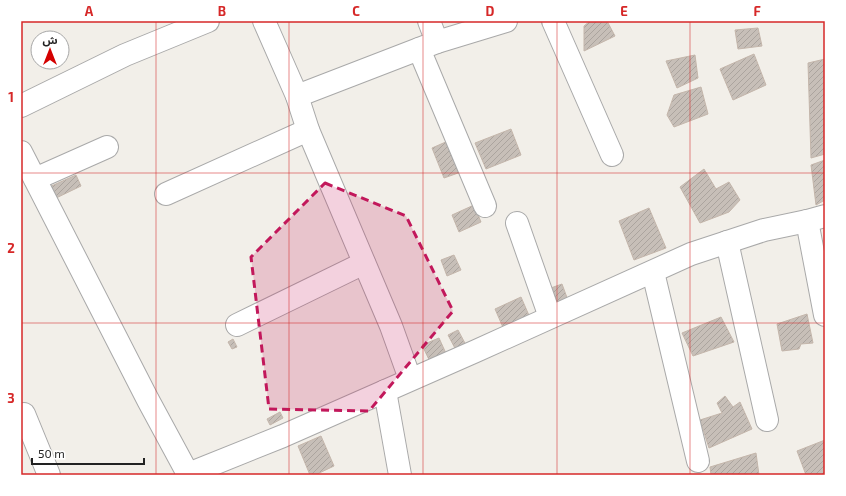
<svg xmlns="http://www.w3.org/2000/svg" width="846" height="496" font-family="'Exo 2','Noto Sans Arabic',sans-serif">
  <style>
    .building { fill: url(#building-hatch); stroke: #c4b6ab }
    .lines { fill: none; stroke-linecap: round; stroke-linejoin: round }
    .minor-casing { stroke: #a9a9a9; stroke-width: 24 }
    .minor { stroke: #fff; stroke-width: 22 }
    .marked { fill: #c2185b; fill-opacity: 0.2; stroke: #c2185b; stroke-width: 3; stroke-dasharray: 8 5; stroke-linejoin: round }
    .grid { fill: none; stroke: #d62828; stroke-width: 1; stroke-opacity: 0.55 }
    .neatline { fill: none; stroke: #d62828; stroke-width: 1.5 }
    .grid-label { font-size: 13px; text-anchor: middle; font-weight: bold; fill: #d62828 }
  </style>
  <defs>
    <pattern id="building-hatch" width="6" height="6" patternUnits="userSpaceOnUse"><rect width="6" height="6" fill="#c7bfb8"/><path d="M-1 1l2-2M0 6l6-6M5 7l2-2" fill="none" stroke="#aba49e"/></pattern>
  </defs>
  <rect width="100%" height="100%" fill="#f2efe9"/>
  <g class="building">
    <path d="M590 21H607L615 36 584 51V26Z"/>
    <path d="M758 28 762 46 738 49 735 30Z"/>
    <path d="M754 54 766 85 733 100 720 69Z"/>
    <path d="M695 55 698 78 677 88 666 61Z"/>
    <path d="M825 59V154L811 158 808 63Z"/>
    <path d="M701 87 708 114 674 127 667 115 674 95Z"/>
    <path d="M511 129 521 155 486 169 475 143Z"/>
    <path d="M448 141 461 172 444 178 432 148Z"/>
    <path d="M825 160V200L816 205 811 165Z"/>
    <path d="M704 169 716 189 729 182 740 200 729 212 700 223 680 187Z"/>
    <path d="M76 175 81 186 52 200 47 188Z"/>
    <path d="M474 205 481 222 459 232 452 215Z"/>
    <path d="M649 208 666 248 634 260 619 221Z"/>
    <path d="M454 255 461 270 447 276 441 260Z"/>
    <path d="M562 284 569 303 555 307 548 289Z"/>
    <path d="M521 297 531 320 505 332 495 309Z"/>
    <path d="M807 314 813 343 801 344 799 349 782 351 777 324Z"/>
    <path d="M721 317 734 342 693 356 682 333Z"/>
    <path d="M458 330 467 347 457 352 448 335Z"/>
    <path d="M439 338 449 360 433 368 422 345Z"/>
    <path d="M233 339 237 347 232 349 228 342Z"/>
    <path d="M725 396 733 407 740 402 752 429 709 448 700 420 722 413 717 403Z"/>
    <path d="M280 412 283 418 270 425 267 419Z"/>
    <path d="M321 436 334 466 315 475H310L298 446Z"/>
    <path d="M825 440V475H806L797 451Z"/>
    <path d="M756 453 759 475H711L710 467Z"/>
  </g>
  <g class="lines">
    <g class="minor-casing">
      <g id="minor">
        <path d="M264 21 297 96 308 130 391 326 410 379"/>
        <path d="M429 21 437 42"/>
        <path d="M553 21 612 155"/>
        <path d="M419 49 485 206"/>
        <path d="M297 96 437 42 506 21"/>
        <path d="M21 106 125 55 208 21"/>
        <path d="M21 152 148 400 188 474"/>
        <path d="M35 179 107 147"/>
        <path d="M166 194 308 130"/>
        <path d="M807 221 825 315"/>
        <path d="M517 223 550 317"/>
        <path d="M727 242 767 420"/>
        <path d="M653 272 698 461"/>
        <path d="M237 325 364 263"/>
        <path d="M385 391 400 475"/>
        <path d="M24 414 49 475"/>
        <path d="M186 475 283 436 476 351 691 254 764 230 807 221 825 216"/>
      </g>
    </g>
    <use href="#minor" class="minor"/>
  </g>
  <path class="marked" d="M325 183 406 216 453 311 369 411 269 409 251 257Z"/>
  <path class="grid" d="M156 21V475M289 21V475M423 21V475M557 21V475M690 21V475M21 173H825M21 323H825"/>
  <rect width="846" height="496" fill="none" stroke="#ffffff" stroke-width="44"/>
  <g transform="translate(50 50)"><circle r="19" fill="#ffffff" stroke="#a7a7a7"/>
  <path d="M0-3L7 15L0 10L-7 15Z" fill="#d40000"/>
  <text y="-6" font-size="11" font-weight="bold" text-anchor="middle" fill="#222222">ش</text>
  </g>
  <path d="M32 458v6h112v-6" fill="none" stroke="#222222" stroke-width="2"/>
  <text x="38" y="458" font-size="12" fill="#222222" stroke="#ffffff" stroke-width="3" paint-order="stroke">50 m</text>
  <rect x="22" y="22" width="802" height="452" class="neatline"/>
  <g class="grid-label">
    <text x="89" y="16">A</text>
    <text x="222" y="16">B</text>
    <text x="356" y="16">C</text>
    <text x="490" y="16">D</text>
    <text x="624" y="16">E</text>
    <text x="757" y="16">F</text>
    <text x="11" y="102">1</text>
    <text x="11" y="253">2</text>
    <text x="11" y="403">3</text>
  </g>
</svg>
